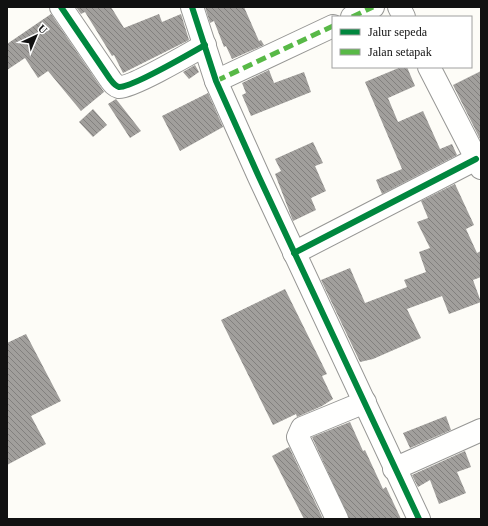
<svg xmlns="http://www.w3.org/2000/svg" width="488" height="526" font-family="'Times New Roman',serif">
  <style>
    .building { fill: url(#building-back-hatch) }
    .lines { fill: none; stroke-linecap: round; stroke-linejoin: round }
    .minor-casing { stroke: #979795; stroke-width: 24 }
    .minor { stroke: #fffffe; stroke-width: 22 }
    .quiet { stroke: #58b947; stroke-width: 5; stroke-dasharray: 10 5; stroke-linecap: butt }
    .cycleway-casing { stroke: #fff; stroke-width: 8 }
    .cycleway { stroke: #00873e; stroke-width: 6 }
  </style>
  <defs>
    <pattern id="building-back-hatch" width="6" height="6" patternUnits="userSpaceOnUse"><rect width="6" height="6" fill="#a19f9c"/><path d="M-1 5l2 2M0 0l6 6M5-1l2 2" fill="none" stroke="#82807e"/></pattern>
  </defs>
  <rect width="100%" height="100%" fill="#fdfcf7"/>
  <g class="building">
    <path d="M76 7H111L124 28 159 14 162 22 181 14 189 40 123 73 114 55 112 56 85 12 81 14Z"/>
    <path d="M205 7H244L259 41 261 40 264 45 232 59 226 46 224 47 214 21 210 23Z"/>
    <path d="M51 14 104 92 81 111 48 71 38 78 25 58 7 70V44Z"/>
    <path d="M195 65 199 72 189 79 183 72Z"/>
    <path d="M401 67H407L415 86 388 98 398 122 423 111 440 149 452 144 457 155 382 194 376 180 402 169 365 82Z"/>
    <path d="M269 70 274 83 304 72 311 92 251 116 242 95 246 93 242 83Z"/>
    <path d="M481 71V141L453 85Z"/>
    <path d="M208 93 223 127 180 151 162 116Z"/>
    <path d="M116 99 141 131 130 138 108 104Z"/>
    <path d="M93 109 107 125 93 137 79 122Z"/>
    <path d="M313 142 323 163 315 166 326 191 311 198 316 210 293 221 275 174 281 171 275 159Z"/>
    <path d="M455 184 474 225 466 229 477 253 481 251V277L473 280 481 302 449 314 442 296 407 309 421 338 373 359 360 362 321 280 350 268 365 303 407 287 404 280 426 272 419 252 430 248 417 222 428 218 421 201Z"/>
    <path d="M285 289 327 374 322 376 333 399 322 406 297 417 296 414 273 425 221 320Z"/>
    <path d="M26 334 61 401 31 416 46 444 7 465V343Z"/>
    <path d="M446 416 451 430 410 448 403 433Z"/>
    <path d="M350 422 363 451 365 450 383 489 386 487 401 519H349L312 437Z"/>
    <path d="M289 447 323 519H304L272 456Z"/>
    <path d="M465 451 471 467 457 472 466 493 439 504 430 480 418 487 412 475Z"/>
  </g>
  <g class="lines">
    <g class="minor-casing">
      <g id="minor">
        <path d="M61 7 110 79C113 83 115 86 119 87 131 88 191 53 205 45"/>
        <path d="M192 7 216 81 259 177 419 519"/>
        <path d="M399 7 404 17"/>
        <path d="M352 17 373 7"/>
        <path d="M429 67 481 168"/>
        <path d="M216 81 333 26"/>
        <path d="M294 253 476 159"/>
        <path d="M394 469 481 430"/>
        <path d="M337 519 298 437 302 428 365 402"/>
      </g>
    </g>
    <use href="#minor" class="minor"/>
    <g class="quiet">
      <path d="M352 17 373 7"/>
      <path d="M216 81 333 26"/>
    </g>
    <g class="cycleway-casing">
      <g id="cycleway">
        <path d="M61 7 110 79C113 83 115 86 119 87 131 88 191 53 205 45"/>
        <path d="M192 7 216 81 259 177 419 519"/>
        <path d="M294 253 476 159"/>
      </g>
    </g>
    <use href="#cycleway" class="cycleway"/>
  </g>
  <rect width="488" height="526" fill="none" stroke="#111111" stroke-width="16"/>
  <rect x="332" y="16" width="140" height="52" fill="#ffffff" stroke="#a0a0a0"/>
  <rect x="340" y="29" width="20" height="6" fill="#00873e" stroke="#a0a0a0"/>
  <text x="368" y="36" font-size="12" fill="#111111">Jalur sepeda</text>
  <rect x="340" y="49" width="20" height="6" fill="#58b947" stroke="#a0a0a0"/>
  <text x="368" y="56" font-size="12" fill="#111111">Jalan setapak</text>
  <g transform="translate(36 36) rotate(44)" stroke="#ffffff" stroke-width="3" paint-order="stroke">
  <path d="M0-3L7 15L0 10L-7 15Z" fill="#111111"/>
  <text y="-6" font-size="11" font-weight="bold" text-anchor="middle" fill="#111111">U</text>
  </g>
</svg>
